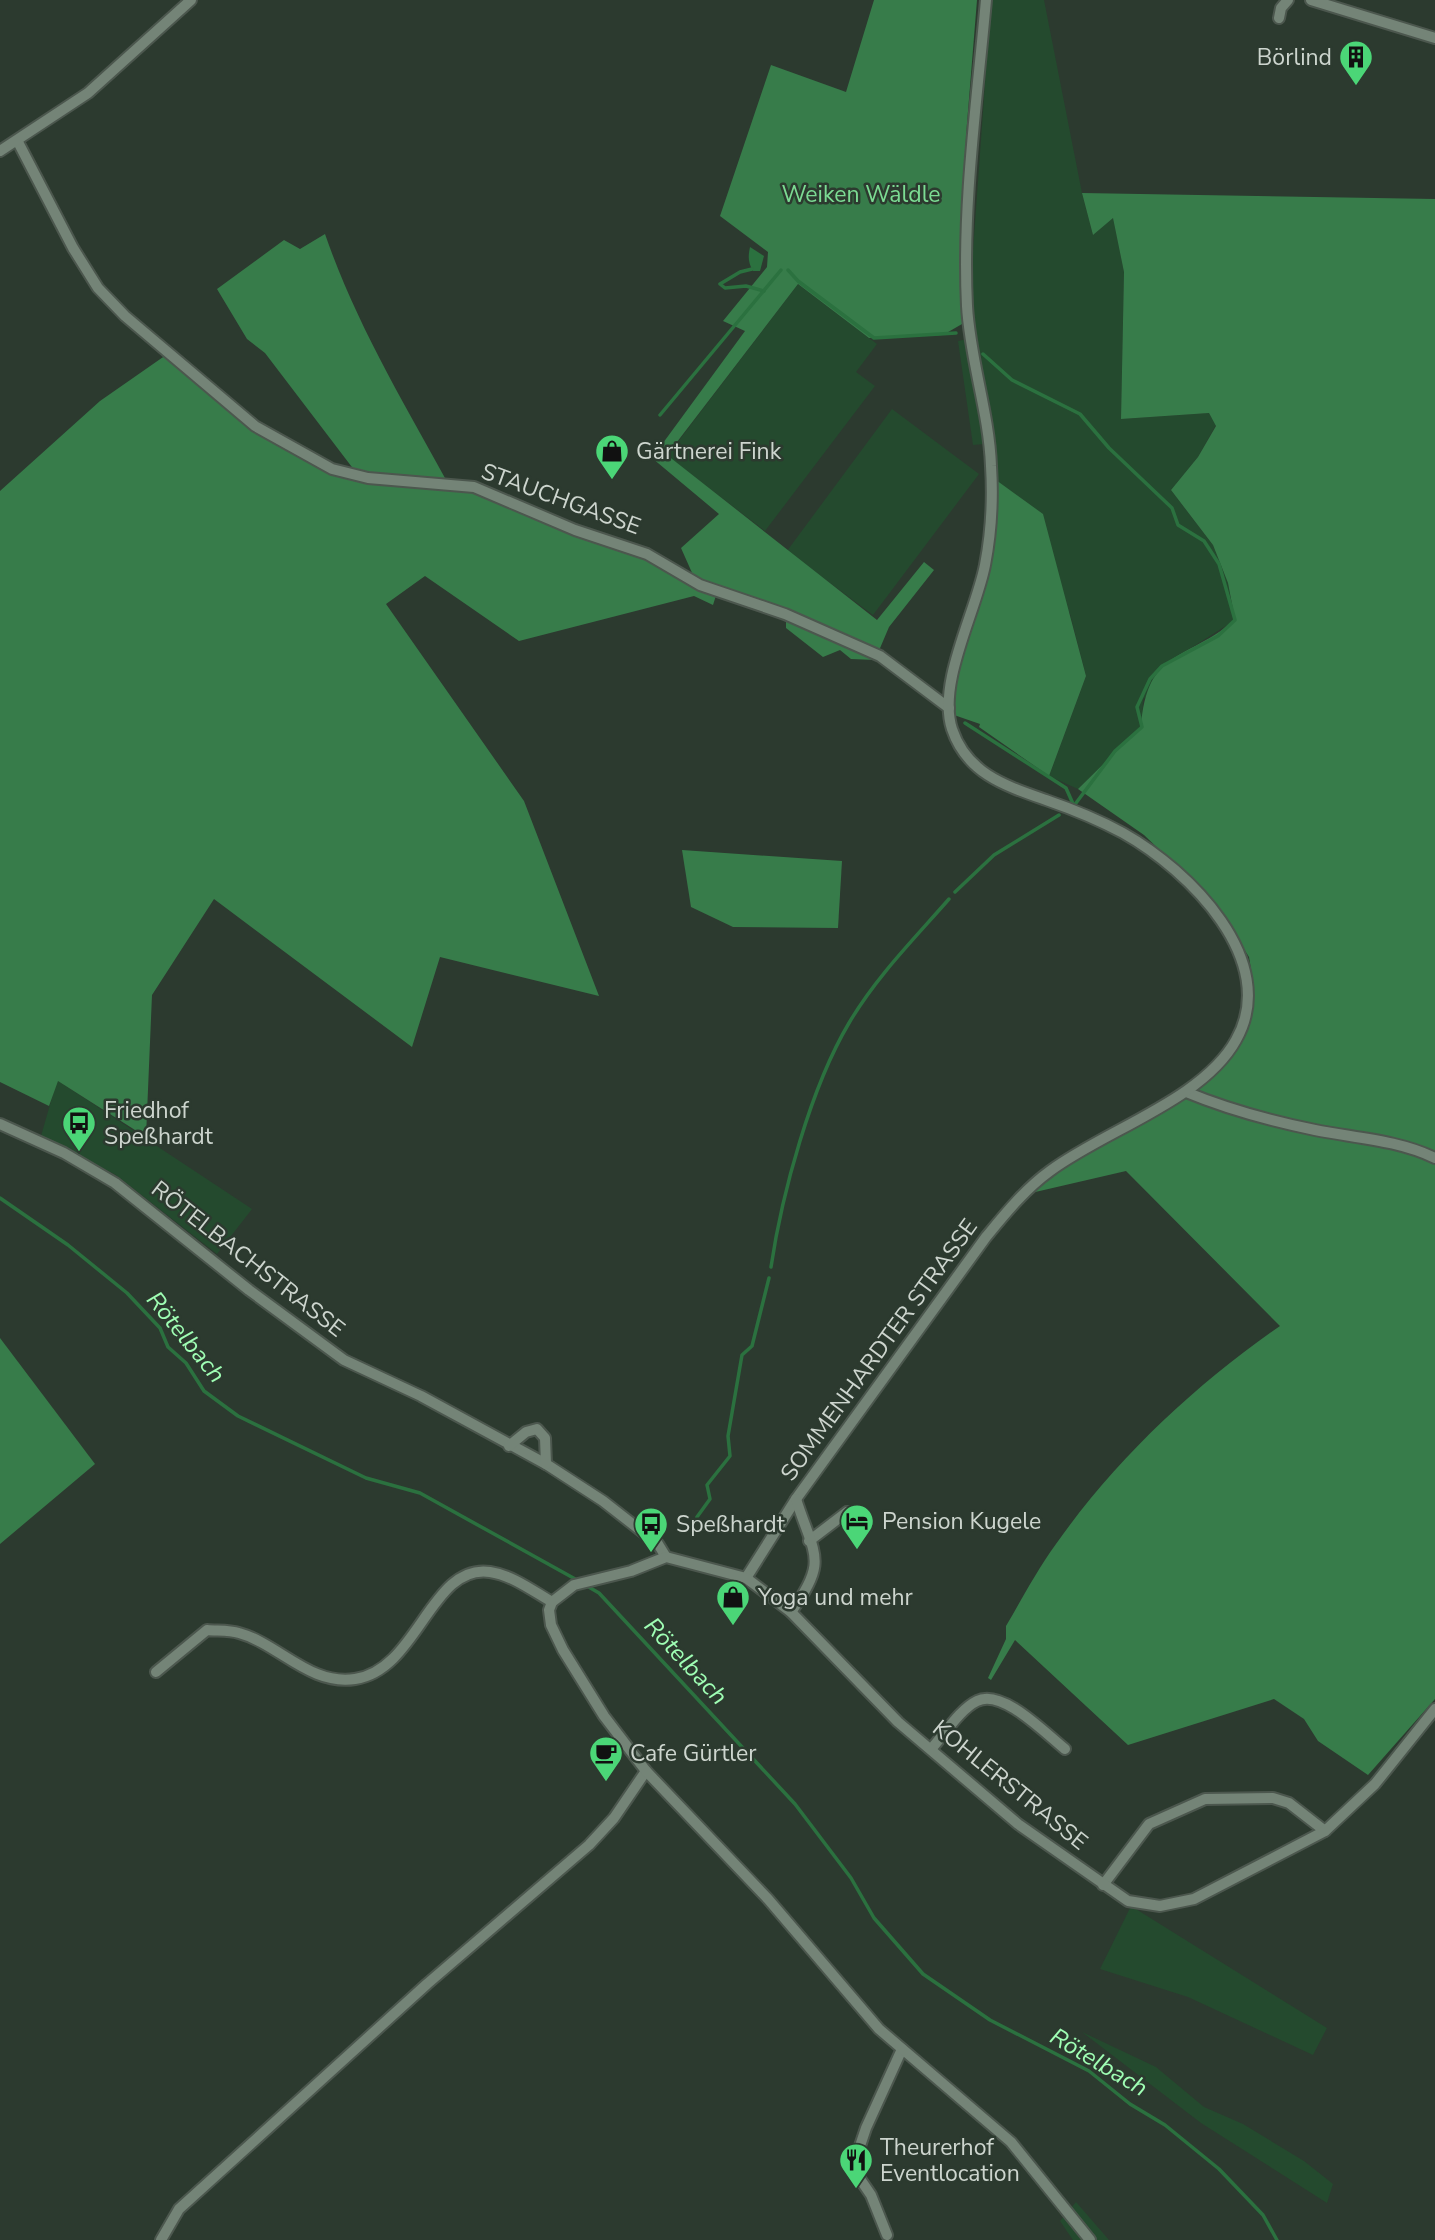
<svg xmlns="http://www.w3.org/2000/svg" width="1435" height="2240" font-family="'Nunito Sans',sans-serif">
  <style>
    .green { fill: #244a2e }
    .forest { fill: #377c4a }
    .water { fill: #2b713f }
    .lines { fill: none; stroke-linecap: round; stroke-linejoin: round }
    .stream { stroke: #2b713f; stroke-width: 3.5 }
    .minor-casing { stroke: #4c574e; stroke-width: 14 }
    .minor { stroke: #748477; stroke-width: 10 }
    .labels { text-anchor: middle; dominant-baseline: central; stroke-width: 5; stroke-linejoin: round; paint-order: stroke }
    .poi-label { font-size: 23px; fill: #cdd5ce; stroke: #2c3a2f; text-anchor: start }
    .park-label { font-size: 23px; fill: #7cdb93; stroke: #2c3a2f }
    .street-label { font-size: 23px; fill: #cdd5ce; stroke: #2c3a2f }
    .water-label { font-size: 24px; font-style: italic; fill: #9ffeb4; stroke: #2c3a2f }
  </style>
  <rect width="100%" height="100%" fill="#2c3a2f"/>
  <g class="green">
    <path d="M991 0H1044L1082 193 1093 235 1113 217 1124 272 1121 419 1209 413 1216 425 1198 457 1171 490 1213 545 1228 583 1235 620 1180 655 1143 700 1142 727 1078 789 1049 776 1086 676 1070 614 996 480 973 327 971 279Z"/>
    <path d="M798 284 877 344 856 372 875 386 765 531 667 456Z"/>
    <path d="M967 339 984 444 973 445 958 341Z"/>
    <path d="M892 409 979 474 873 615 787 551Z"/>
    <path d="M57 1080 252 1209 217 1254 116 1175 41 1136Z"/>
    <path d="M1131 1906 1327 2028 1313 2055 1188 1997 1100 1969Z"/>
    <path d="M1082 2032 1156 2067 1204 2107 1243 2124 1304 2161 1333 2184 1327 2203 1201 2123Z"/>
    <path d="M1076 2202 1109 2240H1073L1060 2221Z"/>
  </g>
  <g class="forest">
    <path d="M874 0H977L966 136 962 324 943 335 869 338 798 284 667 455 877 620 924 562 934 570 889 627 875 660 851 659 840 650 823 657 786 628V611L719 586 713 605 694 596 519 641 425 576 386 604 524 801 599 996 440 957 412 1047 214 899 152 995 146 1137 58 1081 49 1106 0 1082V491L100 401 166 355 254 428 361 479 265 353 247 339 217 289 284 240 300 249 325 234C356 324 405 405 450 487L491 496 574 536 645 557 690 582 693 575 681 548 719 514 652 458 745 331 723 321 767 267 768 252 720 216 771 65 846 92Z"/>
    <path d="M1082 193 1435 199V1699L1368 1775 1318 1741 1304 1719 1274 1699 1128 1745 1015 1640 991 1680 988 1678 1006 1639V1626C1022 1599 1037 1570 1056 1544 1116 1459 1195 1385 1280 1326L1126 1171 1031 1193 1098 1143 1178 1101 1235 1050 1250 1020 1253 981 1249 957 1223 916 1191 880 1144 835 1078 789 1141 727C1147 648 1185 662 1235 620L1228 583 1213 545 1171 490 1198 457 1216 426 1209 413 1121 419 1124 272 1113 218 1093 235Z"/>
    <path d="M996 480 1043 514 1086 676 1049 776 979 727 980 724 954 715 957 677 988 567Z"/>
    <path d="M682 850 842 861 838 928 733 927 691 907Z"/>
    <path d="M0 1338 95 1464 0 1544Z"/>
  </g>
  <path class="water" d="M750 247 764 256 760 271H753C748 262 748 257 750 247Z"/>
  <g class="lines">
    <g class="stream">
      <path d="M752 269 740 272 720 284 725 288 746 286 764 291"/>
      <path d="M788 270 798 281 874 338 956 333"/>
      <path d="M983 354 1012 380 1080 414 1109 448 1172 508 1178 525 1204 541 1219 564 1235 620 1218 636 1162 666 1150 679 1137 707 1142 727 1115 751 1073 807"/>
      <path d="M660 415 781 270"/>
      <path d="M965 723 1066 788 1074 806"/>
      <path d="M955 892 994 855 1059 815"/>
      <path d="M0 1198 68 1245 127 1293 160 1328 168 1347 186 1363 204 1391 238 1416 366 1478 420 1493 577 1580"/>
      <path d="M771 1267C782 1193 811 1087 849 1023 876 977 914 939 949 899"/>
      <path d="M697 1517 710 1499 707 1485 730 1456 728 1436 742 1355 752 1346 769 1278"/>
      <path d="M587 1586 599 1593 795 1804 851 1878 874 1918 923 1974 990 2020 1089 2071 1130 2104 1165 2125 1219 2169 1263 2215 1277 2240"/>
    </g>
    <g class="minor-casing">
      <g id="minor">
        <path d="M1311 0 1435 38"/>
        <path d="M1279 18 1281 8 1288 0"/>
        <path d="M18 142 73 248 98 288 125 316 255 426 332 469 368 478 474 487 575 530 647 554 700 585 785 614 880 656 949 708"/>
        <path d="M0 151 88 93 191 0"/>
        <path d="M1186 1092C1227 1109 1271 1121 1315 1130 1355 1138 1398 1140 1435 1158"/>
        <path d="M0 1124 64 1153 115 1183 249 1290 344 1360 421 1396 546 1464 603 1501 658 1544 666 1557"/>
        <path d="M509 1446 526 1432 537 1429 545 1438 546 1464"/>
        <path d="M809 1541 847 1512"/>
        <path d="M746 1578 796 1499 986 1237C1005 1214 1025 1189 1050 1171 1105 1130 1203 1100 1236 1040 1281 961 1189 870 1123 833 1099 820 1072 809 1046 800 1006 786 967 774 952 729 937 683 976 612 985 565 991 534 993 498 991 466 989 412 970 360 967 306 962 205 977 101 986 0"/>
        <path d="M791 1612C829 1560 814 1556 796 1499"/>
        <path d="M156 1672 207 1630C217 1631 229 1630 239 1633 279 1644 310 1686 355 1679 418 1670 431 1563 490 1572 512 1575 533 1591 552 1602"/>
        <path d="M931 1749C944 1735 960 1709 977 1701 1002 1688 1045 1733 1065 1749"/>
        <path d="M1103 1885 1149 1824 1205 1799 1273 1798 1289 1803 1325 1831"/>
        <path d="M887 2235 871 2195 858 2176 856 2158 866 2128 902 2049"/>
        <path d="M161 2240 179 2209 427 1984 589 1845 614 1818 646 1771"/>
        <path d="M1090 2240 1011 2142 879 2029 768 1899 646 1771 604 1716 563 1650 551 1625 549 1610 552 1602 574 1585 631 1571 666 1557 746 1578 791 1612 898 1722 1018 1824 1128 1901 1160 1906 1194 1899 1325 1831 1375 1784 1435 1709"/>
      </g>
    </g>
    <use href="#minor" class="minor"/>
  </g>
  <defs>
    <g id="building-pin" transform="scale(1.75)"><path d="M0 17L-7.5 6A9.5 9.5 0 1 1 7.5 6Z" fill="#4bd677" stroke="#2c3a2f"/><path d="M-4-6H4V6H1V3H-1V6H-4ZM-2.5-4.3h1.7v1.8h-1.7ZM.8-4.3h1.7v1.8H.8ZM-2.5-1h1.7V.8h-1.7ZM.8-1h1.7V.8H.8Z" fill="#111"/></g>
    <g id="shop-pin" transform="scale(1.75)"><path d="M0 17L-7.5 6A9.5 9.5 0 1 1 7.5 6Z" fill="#4bd677" stroke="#2c3a2f"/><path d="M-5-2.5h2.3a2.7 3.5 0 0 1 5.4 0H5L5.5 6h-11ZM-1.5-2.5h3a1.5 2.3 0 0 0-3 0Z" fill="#111"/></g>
    <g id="bus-pin" transform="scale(1.75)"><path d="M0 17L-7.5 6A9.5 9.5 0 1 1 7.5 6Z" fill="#4bd677" stroke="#2c3a2f"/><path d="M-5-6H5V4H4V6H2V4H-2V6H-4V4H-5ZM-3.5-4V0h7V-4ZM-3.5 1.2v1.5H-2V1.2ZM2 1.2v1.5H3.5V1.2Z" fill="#111"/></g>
    <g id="hotel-pin" transform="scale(1.75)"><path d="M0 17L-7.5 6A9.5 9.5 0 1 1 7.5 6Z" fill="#4bd677" stroke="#2c3a2f"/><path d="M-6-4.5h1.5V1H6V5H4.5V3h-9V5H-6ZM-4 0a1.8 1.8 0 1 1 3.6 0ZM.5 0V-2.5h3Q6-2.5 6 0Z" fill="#111"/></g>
    <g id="cafe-pin" transform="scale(1.75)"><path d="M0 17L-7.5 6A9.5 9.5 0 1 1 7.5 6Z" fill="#4bd677" stroke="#2c3a2f"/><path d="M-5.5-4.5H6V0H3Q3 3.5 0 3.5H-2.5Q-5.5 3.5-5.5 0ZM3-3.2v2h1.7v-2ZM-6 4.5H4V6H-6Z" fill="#111"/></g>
    <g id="restaurant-pin" transform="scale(1.75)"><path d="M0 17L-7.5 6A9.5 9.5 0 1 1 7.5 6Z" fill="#4bd677" stroke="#2c3a2f"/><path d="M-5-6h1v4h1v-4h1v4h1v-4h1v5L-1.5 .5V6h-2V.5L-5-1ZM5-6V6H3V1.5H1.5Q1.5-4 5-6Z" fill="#111"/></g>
  </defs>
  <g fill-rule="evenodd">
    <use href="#building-pin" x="1356" y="57"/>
    <use href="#shop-pin" x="612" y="451"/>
    <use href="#bus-pin" x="79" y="1123"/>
    <use href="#hotel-pin" x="857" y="1521"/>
    <use href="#bus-pin" x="651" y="1524"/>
    <use href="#shop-pin" x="733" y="1597"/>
    <use href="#cafe-pin" x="606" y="1753"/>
    <use href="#restaurant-pin" x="856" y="2160"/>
  </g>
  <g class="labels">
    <g class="poi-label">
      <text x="1332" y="57" text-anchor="end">Börlind</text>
      <text x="636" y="451">Gärtnerei Fink</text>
      <text x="104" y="1110">Friedhof<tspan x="104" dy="26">Speßhardt</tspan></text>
      <text x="882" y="1521">Pension Kugele</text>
      <text x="676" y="1524">Speßhardt</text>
      <text x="758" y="1597">Yoga und mehr</text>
      <text x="630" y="1753">Cafe Gürtler</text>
      <text x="880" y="2147">Theurerhof<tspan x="880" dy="26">Eventlocation</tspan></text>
    </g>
    <g class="park-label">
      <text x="861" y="194">Weiken Wäldle</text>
    </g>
    <g class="street-label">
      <text transform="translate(561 499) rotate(20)">STAUCHGASSE</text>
      <text transform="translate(248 1259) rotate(38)">RÖTELBACHSTRASSE</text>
      <text transform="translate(879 1350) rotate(-54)">SOMMENHARDTER STRASSE</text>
      <text transform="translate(1010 1785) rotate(39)">KOHLERSTRASSE</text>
    </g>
    <g class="water-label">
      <text transform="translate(186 1337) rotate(51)">Rötelbach</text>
      <text transform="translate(686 1661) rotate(47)">Rötelbach</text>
      <text transform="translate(1099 2062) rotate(31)">Rötelbach</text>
    </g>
  </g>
</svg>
